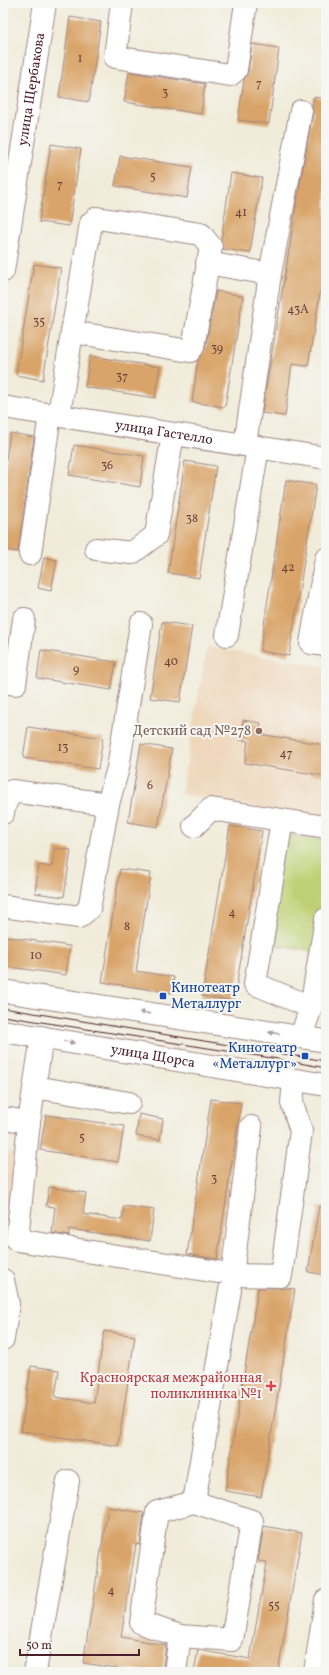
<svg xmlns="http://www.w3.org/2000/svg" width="329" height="1675" font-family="Vollkorn,serif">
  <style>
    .built { fill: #eed7bb }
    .green { fill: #bed073; stroke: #84784f }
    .building { fill: #d9a469 }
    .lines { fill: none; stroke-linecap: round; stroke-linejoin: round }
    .minor-casing { stroke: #9e8682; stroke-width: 24 }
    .major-casing { stroke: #9e8682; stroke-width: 24 }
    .minor { stroke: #fff; stroke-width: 22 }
    .major { stroke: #fff; stroke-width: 22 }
    .tram { stroke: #4a1f2b; stroke-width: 1 }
    .oneway { fill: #ae9aa0 }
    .education-dot { fill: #8d6e63; stroke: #f6f6f2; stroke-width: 1.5 }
    .transit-dot { fill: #1a4fb4; stroke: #f6f6f2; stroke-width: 1.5 }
    .health-dot { fill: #e0444e; stroke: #f6f6f2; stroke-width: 1.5 }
    .labels { text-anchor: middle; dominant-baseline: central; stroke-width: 4; stroke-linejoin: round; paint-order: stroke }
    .number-label { font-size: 12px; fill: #6e403a }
    .street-label { font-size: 14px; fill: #4a1f2b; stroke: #f6f6f2 }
    .education-label { font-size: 14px; fill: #785e54; stroke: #f6f6f2; text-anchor: end }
    .transit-label { font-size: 14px; fill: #164399; stroke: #f6f6f2; text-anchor: start }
    .health-label { font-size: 14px; fill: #be3a42; stroke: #f6f6f2; text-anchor: end }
  </style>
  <rect width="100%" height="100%" fill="#f6f6f2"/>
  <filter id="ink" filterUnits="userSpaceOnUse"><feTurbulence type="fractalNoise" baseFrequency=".025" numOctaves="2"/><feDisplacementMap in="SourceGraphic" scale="8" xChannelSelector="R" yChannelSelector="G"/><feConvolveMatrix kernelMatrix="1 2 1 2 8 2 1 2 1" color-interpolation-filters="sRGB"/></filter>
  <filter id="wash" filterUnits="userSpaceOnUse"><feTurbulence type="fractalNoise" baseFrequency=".012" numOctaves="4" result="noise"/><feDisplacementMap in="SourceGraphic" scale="16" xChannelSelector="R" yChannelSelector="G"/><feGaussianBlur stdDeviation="0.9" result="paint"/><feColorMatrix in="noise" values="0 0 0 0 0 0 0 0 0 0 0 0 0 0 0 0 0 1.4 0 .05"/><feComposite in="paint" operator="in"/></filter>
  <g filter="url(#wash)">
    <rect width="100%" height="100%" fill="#f1ecda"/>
    <g class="built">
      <path d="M207 647 326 667V819L181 794Z"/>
      <path d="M3 1151 16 1153 3 1229Z"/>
    </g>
    <path class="green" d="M285 834 326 841V890L315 952 266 944Z"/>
    <g id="blocks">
      <g class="building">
        <path d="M70 17 101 22 89 102 59 97Z"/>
        <path d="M252 44 279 48 269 124 238 120 244 80 248 72Z"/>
        <path d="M129 72 205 84 201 114 124 102Z"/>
        <path d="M314 97 326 99V256L308 366 292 364 285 416 262 413 297 201 313 113 312 106Z"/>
        <path d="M51 144 81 149 69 226 39 222Z"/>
        <path d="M120 156 192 167 187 198 115 186Z"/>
        <path d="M231 173 262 178 250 253 223 249 221 240Z"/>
        <path d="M34 264 61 268 43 380 16 375Z"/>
        <path d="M216 291 243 296 225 407 192 402 198 360 205 349Z"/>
        <path d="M90 356 160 367 155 398 85 387Z"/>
        <path d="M10 433 34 437 18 552 3 550V478Z"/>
        <path d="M74 445 144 456 140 487 69 475Z"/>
        <path d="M185 461 216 466 199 578 168 573Z"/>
        <path d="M286 480 316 485 289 656 260 651Z"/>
        <path d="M44 557 57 560 51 591 38 588Z"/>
        <path d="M162 622 192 626 180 702 150 698Z"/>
        <path d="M41 650 116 662 111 690 37 678Z"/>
        <path d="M243 720 261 723 259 734 326 745V776L245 763 248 741 240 740Z"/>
        <path d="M28 727 103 738 98 769 23 758Z"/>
        <path d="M141 744 172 749 158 827 128 822Z"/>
        <path d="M230 826 262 831 234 1001 202 996Z"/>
        <path d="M55 848 71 850 64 897 35 893 39 865 52 867Z"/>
        <path d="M120 869 151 873 136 971 174 977 172 993 102 982Z"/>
        <path d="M3 936 70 946 66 975 3 966Z"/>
        <path d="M211 1099 241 1103 217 1259 187 1254Z"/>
        <path d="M139 1114 163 1119 160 1140 136 1136Z"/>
        <path d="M46 1115 124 1126 118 1162 40 1150Z"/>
        <path d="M49 1187 86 1193 83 1214 122 1220 124 1206 154 1210 150 1241 69 1229V1236L52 1233 55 1207 46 1206Z"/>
        <path d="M319 1206 326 1207V1275L308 1272Z"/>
        <path d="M258 1288H284L295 1289 261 1497 225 1491Z"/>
        <path d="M104 1331 135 1336 118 1446 21 1431 31 1366 59 1370 55 1397 94 1403Z"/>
        <path d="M108 1507 144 1513 140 1545 136 1544 121 1637 166 1645 162 1672H142L83 1663Z"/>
        <path d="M264 1526 302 1533 278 1672H194L198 1650 250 1659 267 1562 258 1561Z"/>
      </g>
    </g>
  </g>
  <g filter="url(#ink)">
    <use href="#blocks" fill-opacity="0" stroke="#9e8682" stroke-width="1"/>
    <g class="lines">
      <g class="minor-casing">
        <g id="minor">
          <path d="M122 3 115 57 230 75 236 70 246 3"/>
          <path d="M97 218 201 234 211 247 193 347 190 351 72 332 91 223Z"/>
          <path d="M207 263 270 274"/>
          <path id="s1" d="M3 271 45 3"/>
          <path id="s2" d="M3 407 326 458"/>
          <path d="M245 445 270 274 301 111"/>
          <path d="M96 549 132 553 156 535 173 434"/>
          <path d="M30 554 50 414 59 415 72 332"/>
          <path d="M326 559 311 643 326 645"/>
          <path d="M227 635 258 447"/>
          <path d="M3 682 15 684 24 619"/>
          <path d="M108 804 118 768 141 624"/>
          <path d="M3 813 5 804 12 791 108 804 89 909 79 917 3 906"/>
          <path d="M282 820 255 984 311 1007 326 919"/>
          <path d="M194 826 211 809 326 827"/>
          <path d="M42 1037 29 1122 17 1240 218 1272"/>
          <path d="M301 1037 311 1007"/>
          <path d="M35 1087 129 1103"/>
          <path d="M3 1118 29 1122"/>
          <path d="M251 1127 232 1275 281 1276 301 1131 292 1103 294 1080"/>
          <path d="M3 1280 8 1304 3 1339"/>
          <path d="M194 1502 252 1521 232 1640 180 1636 141 1623 157 1512Z"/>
          <path d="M194 1502 230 1290"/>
          <path d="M35 1672 68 1481"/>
          <path d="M175 1672 180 1636"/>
        </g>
      </g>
      <g class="major-casing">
        <g id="major">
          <path d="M3 991 326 1041"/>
          <path id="s3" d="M3 1031 326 1085"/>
          <path d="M315 1672 326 1600"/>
        </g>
      </g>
      <use href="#minor" class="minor"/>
      <use href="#major" class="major"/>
      <g class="tram">
        <path d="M3 1008 326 1061"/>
        <path d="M3 1016 278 1059 326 1068"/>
      </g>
    </g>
    <defs><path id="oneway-solid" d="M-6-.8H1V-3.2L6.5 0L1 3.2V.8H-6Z"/></defs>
    <g class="oneway">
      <use href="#oneway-solid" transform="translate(145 1013) rotate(-172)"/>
      <use href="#oneway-solid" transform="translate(274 1033) rotate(-171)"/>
      <use href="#oneway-solid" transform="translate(69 1042) rotate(10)"/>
    </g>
  </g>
  <circle class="education-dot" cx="259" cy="731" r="4"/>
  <g class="transit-dot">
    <rect x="159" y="992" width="8" height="8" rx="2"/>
    <rect x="301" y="1052" width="8" height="8" rx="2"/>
  </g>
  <path class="health-dot" d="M269 1380h4v4h4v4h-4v4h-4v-4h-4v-4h4z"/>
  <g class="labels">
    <g class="number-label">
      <text x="80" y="59">1</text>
      <text x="259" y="84">7</text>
      <text x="165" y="93">3</text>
      <text x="153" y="177">5</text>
      <text x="60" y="185">7</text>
      <text x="241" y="213">41</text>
      <text x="298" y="310">43А</text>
      <text x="39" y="322">35</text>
      <text x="217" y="349">39</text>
      <text x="122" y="377">37</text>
      <text x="107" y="466">36</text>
      <text x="192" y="519">38</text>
      <text x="288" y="568">42</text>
      <text x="171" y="662">40</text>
      <text x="76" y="670">9</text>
      <text x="63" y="748">13</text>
      <text x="286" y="754">47</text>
      <text x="150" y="786">6</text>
      <text x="232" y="913">4</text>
      <text x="127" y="927">8</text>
      <text x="36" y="956">10</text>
      <text x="82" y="1138">5</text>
      <text x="214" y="1179">3</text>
      <text x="111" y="1591">4</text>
      <text x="274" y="1606">55</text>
    </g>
    <g class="street-label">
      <text stroke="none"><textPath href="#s1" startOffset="184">улица Щербакова</textPath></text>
      <text stroke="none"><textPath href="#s2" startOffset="163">улица Гастелло</textPath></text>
      <text stroke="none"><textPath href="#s3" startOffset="152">улица Щорса</textPath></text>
    </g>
    <g class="education-label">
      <text x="251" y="731">Детский сад №278</text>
    </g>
    <g class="transit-label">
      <text x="171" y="988">Кинотеатр<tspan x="171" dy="16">Металлург</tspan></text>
      <text x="297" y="1048" text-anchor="end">Кинотеатр<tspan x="297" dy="16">«Металлург»</tspan></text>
    </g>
    <g class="health-label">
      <text x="262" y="1378">Красноярская межрайонная<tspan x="262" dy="16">поликлиника №1</tspan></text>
    </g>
  </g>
  <rect width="329" height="1675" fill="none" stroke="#f6f6f2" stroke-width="16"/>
  <path d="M20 1649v6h119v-6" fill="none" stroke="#4a1f2b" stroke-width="2"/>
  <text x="26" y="1649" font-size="12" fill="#4a1f2b" stroke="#f6f6f2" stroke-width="3" paint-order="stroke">50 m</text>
</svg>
